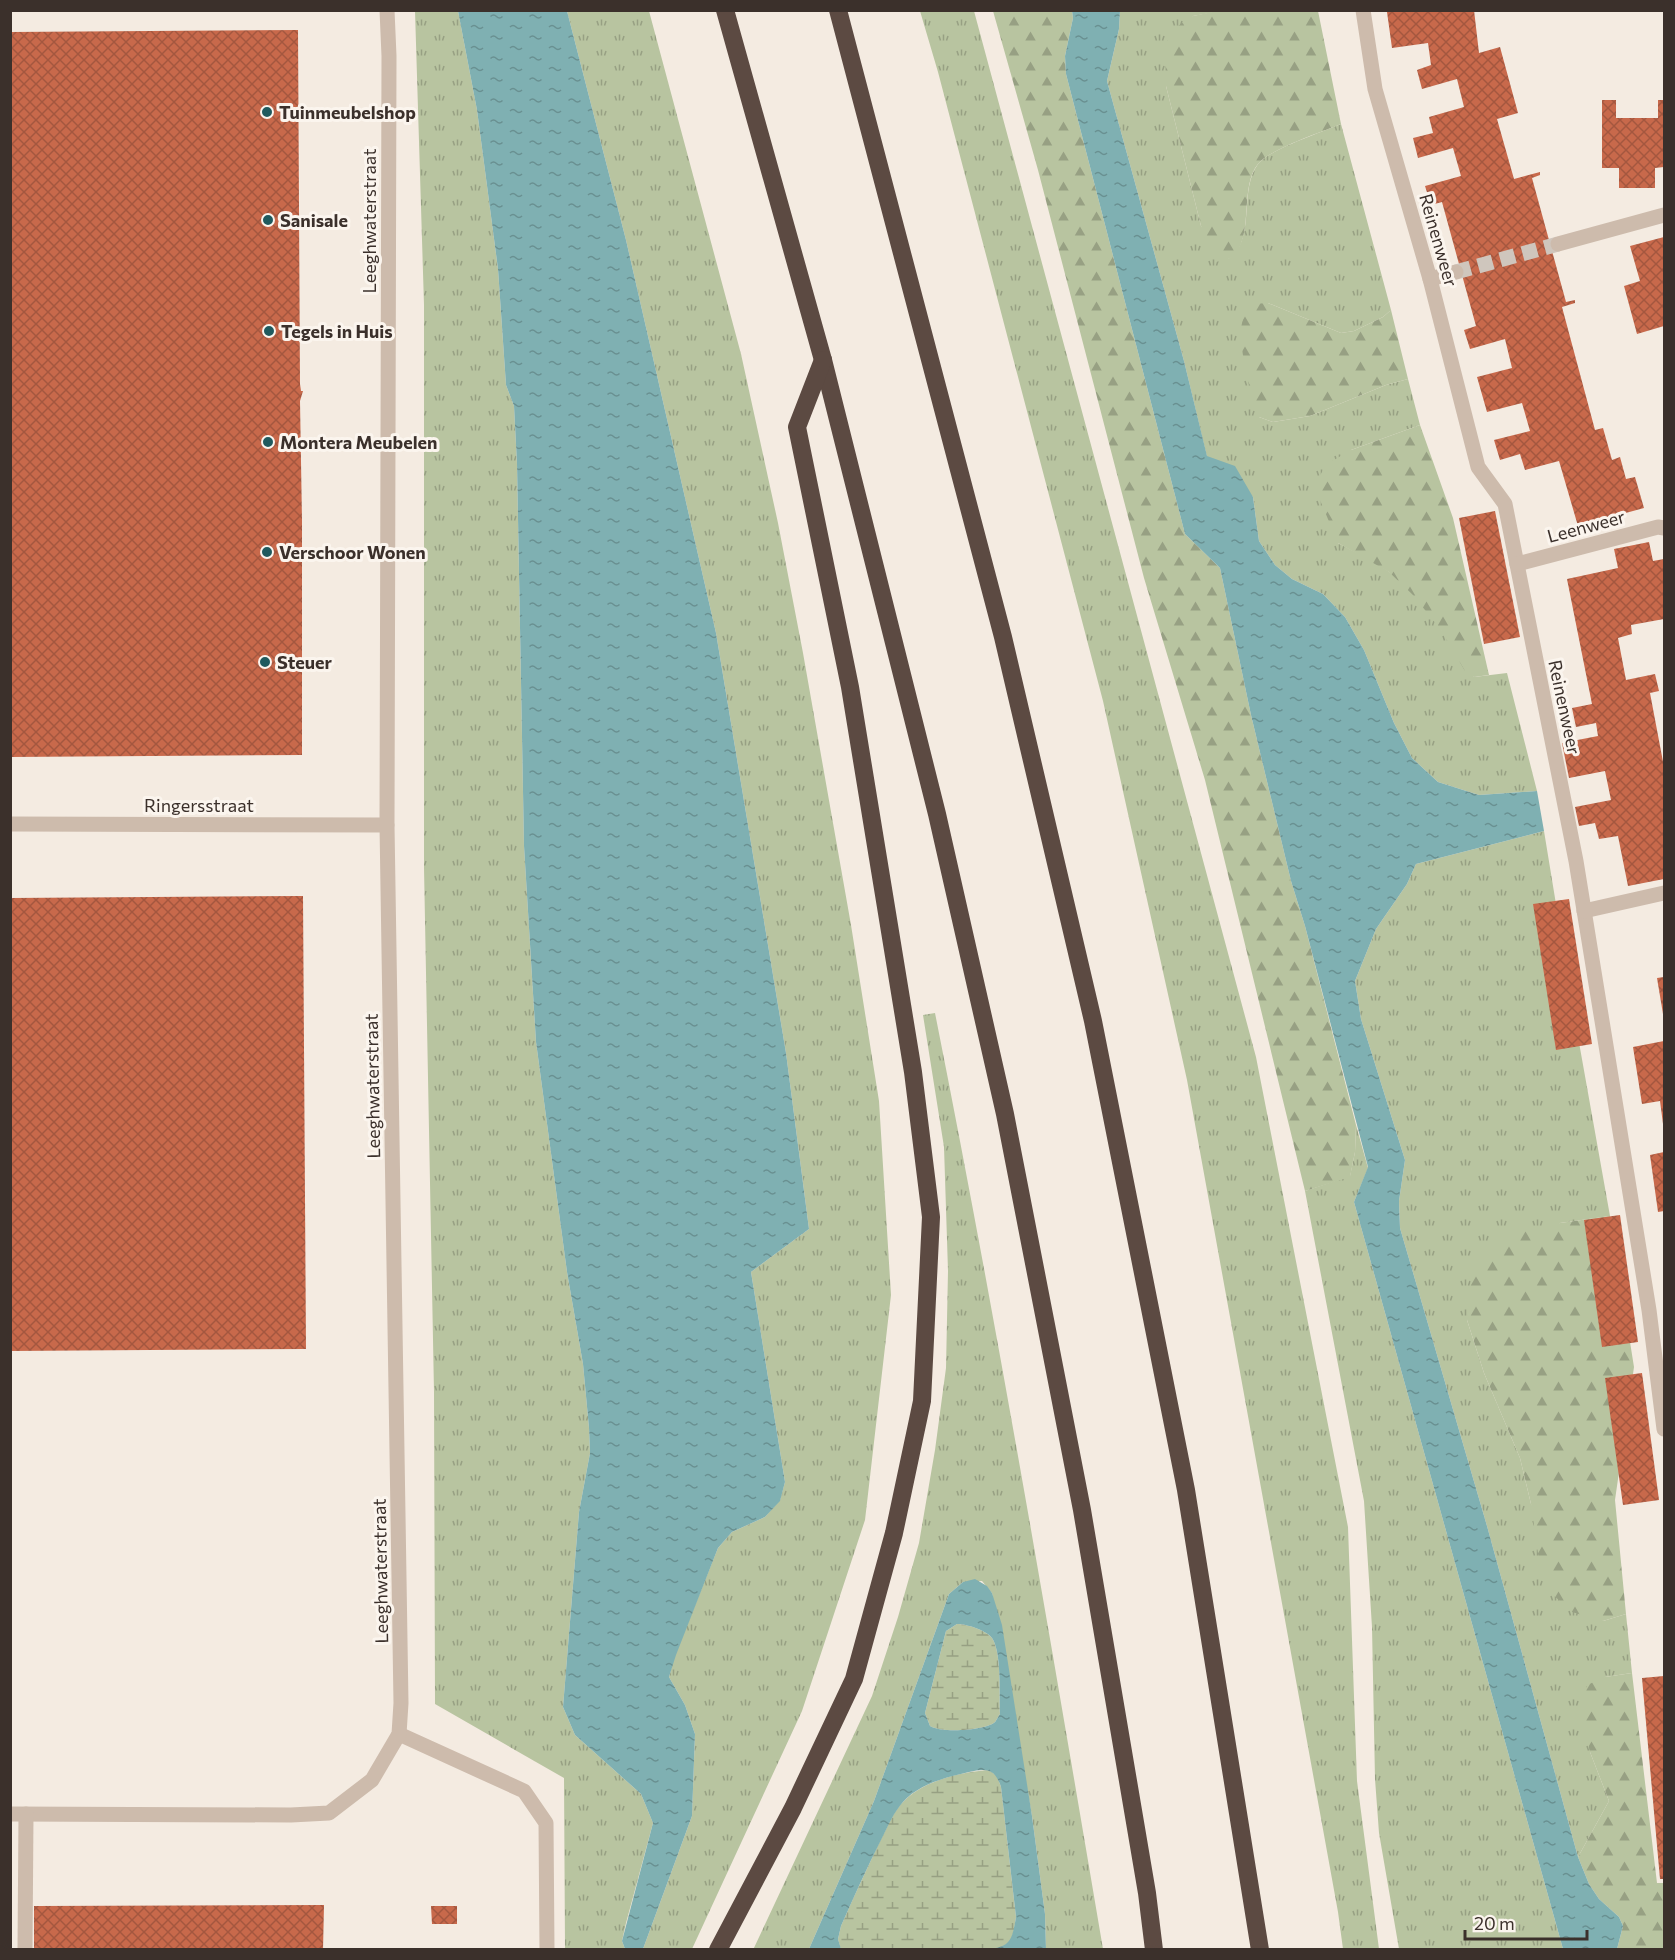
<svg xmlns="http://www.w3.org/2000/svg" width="1675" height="1960" font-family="Commissioner,sans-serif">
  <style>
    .grass { fill: url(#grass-tufts) }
    .forest { fill: url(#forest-firs) }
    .wetland { fill: url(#wetland-marsh) }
    .water { fill: url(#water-ripples); fill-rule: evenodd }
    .building { fill: url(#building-cross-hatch) }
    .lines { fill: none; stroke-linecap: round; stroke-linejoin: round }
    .minor-tunnel { stroke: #cfc6bd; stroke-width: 15; stroke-dasharray: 15 8; stroke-linecap: butt }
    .minor { stroke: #cdbbac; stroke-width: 15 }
    .highway { stroke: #5c4a42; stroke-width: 18 }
    .poi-dot { fill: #1f5a5e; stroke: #fbf5ee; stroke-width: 2 }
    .labels { text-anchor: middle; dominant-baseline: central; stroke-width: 6; stroke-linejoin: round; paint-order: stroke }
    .poi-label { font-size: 18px; font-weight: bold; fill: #3b302b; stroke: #fbf5ee; text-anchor: start }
    .street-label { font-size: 18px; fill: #3b302b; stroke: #fbf5ee }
  </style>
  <defs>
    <pattern id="grass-tufts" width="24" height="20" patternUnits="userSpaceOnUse" patternTransform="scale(1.5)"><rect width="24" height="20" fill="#b8c4a0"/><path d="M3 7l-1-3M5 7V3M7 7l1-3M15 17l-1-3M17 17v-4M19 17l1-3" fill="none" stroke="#97a083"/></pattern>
    <pattern id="forest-firs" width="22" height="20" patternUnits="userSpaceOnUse" patternTransform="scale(1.5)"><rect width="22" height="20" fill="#b8c4a0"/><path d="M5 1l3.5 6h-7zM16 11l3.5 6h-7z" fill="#97a083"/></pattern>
    <pattern id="wetland-marsh" width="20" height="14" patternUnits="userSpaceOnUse" patternTransform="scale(1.5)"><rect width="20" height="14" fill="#b8c4a0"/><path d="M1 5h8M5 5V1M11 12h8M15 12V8" fill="none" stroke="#97a083"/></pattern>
    <pattern id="water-ripples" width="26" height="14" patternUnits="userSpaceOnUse" patternTransform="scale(1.5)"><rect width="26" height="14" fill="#7fb0b2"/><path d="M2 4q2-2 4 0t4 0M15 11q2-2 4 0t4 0" fill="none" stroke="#699091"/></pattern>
    <pattern id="building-cross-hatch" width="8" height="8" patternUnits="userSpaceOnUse" patternTransform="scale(1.5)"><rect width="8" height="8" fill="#c8694b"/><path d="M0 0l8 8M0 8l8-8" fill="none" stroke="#a4573f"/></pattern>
  </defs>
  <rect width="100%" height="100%" fill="#f4ebe1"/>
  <g class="grass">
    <path d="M415 11H458L477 110 498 269 506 385 514 406 517 464 524 846 536 1042 567 1272 583 1364 589 1428 590 1453 579 1512 563 1707 575 1735 641 1794 653 1823 626 1923 622 1941 625 1949H565L564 1778 435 1704 434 1392 424 868V305Z"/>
    <path d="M567 11H649L741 354 778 523 803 653 851 925 879 1101 891 1295 865 1520 802 1711 692 1949H643L692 1816 695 1734 685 1705 669 1677 675 1655 718 1548 732 1532 765 1517 780 1500 785 1482 751 1272 809 1229 786 1053 716 633 626 240Z"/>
    <path d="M920 11H974L1256 1057 1348 1527 1357 1781 1379 1949H1343L1338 1912 1187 1080 1103 701 938 72Z"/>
    <path d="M1120 11H1222L1193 16 1166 86 1201 226 1228 259C1257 240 1238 190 1258 164 1268 150 1322 132 1341 124L1391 310 1383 317 1354 331 1341 333 1268 303 1259 417 1273 422 1310 416 1386 385 1408 379 1420 425 1351 450 1338 543C1355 552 1372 560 1388 571 1420 593 1451 644 1474 677L1507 673 1537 791 1479 795 1438 782 1412 758 1394 723 1364 650 1345 617 1323 594 1292 579 1275 565 1259 541 1253 497 1207 457 1184 361 1107 81 1119 29Z"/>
    <path d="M1544 831 1575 1020 1610 1216 1560 1223 1467 1320 1484 1373 1520 1458 1531 1504 1603 1621 1626 1614 1632 1673 1605 1677 1590 1752 1609 1801 1578 1857 1487 1526 1400 1228 1399 1201 1405 1160 1361 1019 1355 981 1376 929 1407 884 1416 864Z"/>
    <path d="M935 1013C997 1324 1050 1637 1103 1949H1046L1045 1914 1032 1816 992 1593 982 1581 963 1582 949 1594 874 1801 809 1949 753 1950 872 1696 898 1617 919 1543 935 1450 946 1368 948 1271 944 1147 923 1015Z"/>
    <path d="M1356 1125 1368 1168 1354 1202 1563 1949H1399L1379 1833 1375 1779 1372 1627 1364 1501 1305 1191 1350 1176 1355 1152Z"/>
  </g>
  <g class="forest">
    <path d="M1222 10 1318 11 1341 124C1322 132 1270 149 1258 164 1240 186 1253 230 1236 253 1232 260 1223 260 1216 262L1201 226 1166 86 1165 45 1175 28 1193 16Z"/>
    <path d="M993 11H1072L1073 18 1065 56 1066 74 1185 534 1220 568 1251 715 1291 881 1305 926 1356 1125 1355 1152 1350 1177 1305 1191 1205 780 1144 578 1038 170Z"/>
    <path d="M1268 303 1341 333 1354 331 1383 317 1391 310 1408 379 1386 385 1310 416 1273 422 1259 417C1252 402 1239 346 1241 330 1242 319 1245 312 1252 304Z"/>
    <path d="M1420 425 1453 518 1489 675 1474 677 1465 671 1441 630 1413 595 1389 572 1338 543 1320 500 1317 480 1327 464 1351 450Z"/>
    <path d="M1610 1216 1634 1367 1615 1500 1626 1614 1603 1621 1572 1612 1551 1593 1539 1560 1531 1504 1520 1458 1484 1373 1467 1320 1471 1279 1483 1253 1517 1233 1560 1223Z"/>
    <path d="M1632 1673 1657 1883H1664V1949H1617L1623 1926 1619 1917 1599 1899 1589 1884 1578 1857 1609 1801 1590 1752 1580 1710 1587 1685 1605 1677Z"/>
  </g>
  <g class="wetland">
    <path d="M957 1624C966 1624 986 1630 992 1638 1002 1653 999 1695 1000 1714 999 1715 996 1721 995 1722 985 1731 940 1733 930 1726L925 1713 946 1631Z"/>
    <path d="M989 1770 997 1776 1001 1787 1016 1917C1013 1935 1014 1946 993 1949L841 1950 838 1939 841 1926C854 1896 868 1866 882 1837 888 1826 894 1810 904 1801 925 1780 961 1772 989 1770Z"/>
  </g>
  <g class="water">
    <path d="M458 11H567L626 240 716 633 786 1053 809 1229 751 1272 785 1482 780 1501 765 1517 732 1532 718 1548 676 1655 669 1677 685 1705 695 1734 692 1816 643 1949H625L622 1941 653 1823 641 1794 575 1735 563 1707 579 1512 590 1453 589 1428 583 1364 567 1272 536 1042 524 846 517 464 514 406 506 385 498 269 477 110Z"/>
    <path d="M1072 11H1120L1119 29 1107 81 1184 361 1207 456 1235 466 1253 497 1259 541 1275 565 1292 579 1323 594 1345 617 1364 650 1394 723 1412 758 1438 782 1479 795 1537 791 1544 831 1416 864 1407 884 1376 929 1355 981 1361 1019 1405 1160 1399 1201 1400 1228 1487 1526 1578 1857 1589 1884 1599 1899 1619 1917 1623 1926 1617 1949H1563L1354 1202 1368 1167 1305 926 1291 881 1251 715 1220 568 1185 534 1066 74 1065 56 1073 18Z"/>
    <path d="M975 1579 987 1586 992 1593 1002 1625 1032 1816 1045 1914 1046 1949H985C1011 1948 1012 1940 1016 1917L1001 1787C995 1769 987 1768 969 1772 947 1777 919 1784 903 1802 894 1812 888 1826 882 1838 867 1867 854 1897 841 1926L838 1939 841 1949H809L874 1801 949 1594 963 1582ZM957 1624C966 1624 986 1630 992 1638 1002 1653 999 1695 1000 1714 999 1715 996 1721 995 1722 985 1731 940 1733 930 1726L925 1713 946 1631Z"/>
  </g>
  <g class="building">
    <path d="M1399 10H1474L1479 53 1500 47 1518 113 1497 119 1514 179 1540 172V175L1532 178 1566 302 1575 300V303L1562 307 1595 430 1603 428 1612 460 1620 457 1626 479 1635 477 1644 508 1578 526 1559 461 1525 470 1520 454 1500 460 1494 440 1530 431 1522 403 1487 412 1477 377 1512 368 1505 339 1470 349 1464 330 1476 326 1442 202 1431 205 1425 186 1461 176 1453 148 1418 158 1413 138 1433 133 1429 117 1464 107 1457 79 1422 89 1417 70 1431 65 1428 43 1392 48 1387 12Z"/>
    <path d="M298 30 300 384 301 391H303L300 401 302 521V755L10 757V32Z"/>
    <path d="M1602 100H1616V118H1658V100H1664V167L1655 168V188H1619V168H1602Z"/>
    <path d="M1664 237V326L1637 334 1624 286 1640 281 1630 246Z"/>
    <path d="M1495 511 1520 637 1484 644 1459 518Z"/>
    <path d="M1649 542 1653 561 1664 559V619L1631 625 1632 634 1618 638 1626 680 1655 674 1659 691 1650 693 1664 767V879L1628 886 1618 836 1599 839 1595 823 1579 826 1575 807 1611 800 1605 771 1569 778 1562 743 1598 736 1596 723 1576 727 1572 708 1592 704 1567 579 1618 568 1614 549Z"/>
    <path d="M303 896 306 1349 10 1351V898Z"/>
    <path d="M1569 899 1592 1044 1556 1050 1533 904Z"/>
    <path d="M1664 977V1014H1663L1657 978Z"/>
    <path d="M1664 1041V1123L1663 1124 1660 1101 1642 1104 1633 1047Z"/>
    <path d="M1664 1152V1211L1658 1212 1650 1155Z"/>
    <path d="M1620 1215 1638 1342 1602 1347 1584 1220Z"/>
    <path d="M1642 1373 1659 1500 1623 1505 1605 1378Z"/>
    <path d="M1664 1676V1879H1660L1642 1678Z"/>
    <path d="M324 1905 323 1950H34V1906Z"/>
    <path d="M431 1906H457V1924H432Z"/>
  </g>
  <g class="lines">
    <path class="minor-tunnel" d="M1456 272 1558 244"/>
    <g class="minor">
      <path d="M1363 10 1375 89 1430 279 1478 467 1505 504 1576 861 1649 1310 1664 1429"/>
      <path d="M1558 244 1664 215"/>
      <path d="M1430 279 1456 272"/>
      <path d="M1517 564 1658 527 1664 528"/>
      <path d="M10 824 387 825"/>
      <path d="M1584 911 1664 893"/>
      <path d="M399 1734 524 1791 546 1823 547 1950"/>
      <path d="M10 1814 291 1815 329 1813 372 1780 399 1734 401 1703 387 825 389 56 387 10"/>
      <path d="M25 1950 26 1814"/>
    </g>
    <g class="highway">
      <path d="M725 10 823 360 937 814 1005 1114 1082 1510 1147 1893 1154 1950"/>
      <path d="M838 10 1003 637 1093 1021 1186 1490 1260 1950"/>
      <path d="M718 1950 793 1808 854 1679 894 1533 922 1401 931 1217 913 1072 850 687 797 427 823 360"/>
    </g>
  </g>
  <g class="poi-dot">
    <circle cx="267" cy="112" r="6"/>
    <circle cx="268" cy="220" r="6"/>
    <circle cx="269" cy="331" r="6"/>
    <circle cx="268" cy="442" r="6"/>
    <circle cx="267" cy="552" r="6"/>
    <circle cx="265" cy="662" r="6"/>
  </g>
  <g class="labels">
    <g class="poi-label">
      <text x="279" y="112">Tuinmeubelshop</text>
      <text x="280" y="220">Sanisale</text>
      <text x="281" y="331">Tegels in Huis</text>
      <text x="280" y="442">Montera Meubelen</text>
      <text x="279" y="552">Verschoor Wonen</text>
      <text x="277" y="662">Steuer</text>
    </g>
    <g class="street-label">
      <text transform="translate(369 221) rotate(-90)">Leeghwaterstraat</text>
      <text transform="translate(1439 240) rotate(74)">Reinenweer</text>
      <text transform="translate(1586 526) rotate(-15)">Leenweer</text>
      <text transform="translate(1565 707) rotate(78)">Reinenweer</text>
      <text x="199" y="805">Ringersstraat</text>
      <text transform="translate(372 1086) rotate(-91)">Leeghwaterstraat</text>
      <text transform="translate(380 1571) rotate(-91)">Leeghwaterstraat</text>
    </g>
  </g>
  <rect width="1675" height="1960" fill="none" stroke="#3b302b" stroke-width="24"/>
  <path d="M1465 1930v9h122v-9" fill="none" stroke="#3b302b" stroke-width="3"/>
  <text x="1474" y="1930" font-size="18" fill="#3b302b" stroke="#fbf5ee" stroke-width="4.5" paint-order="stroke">20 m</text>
</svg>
